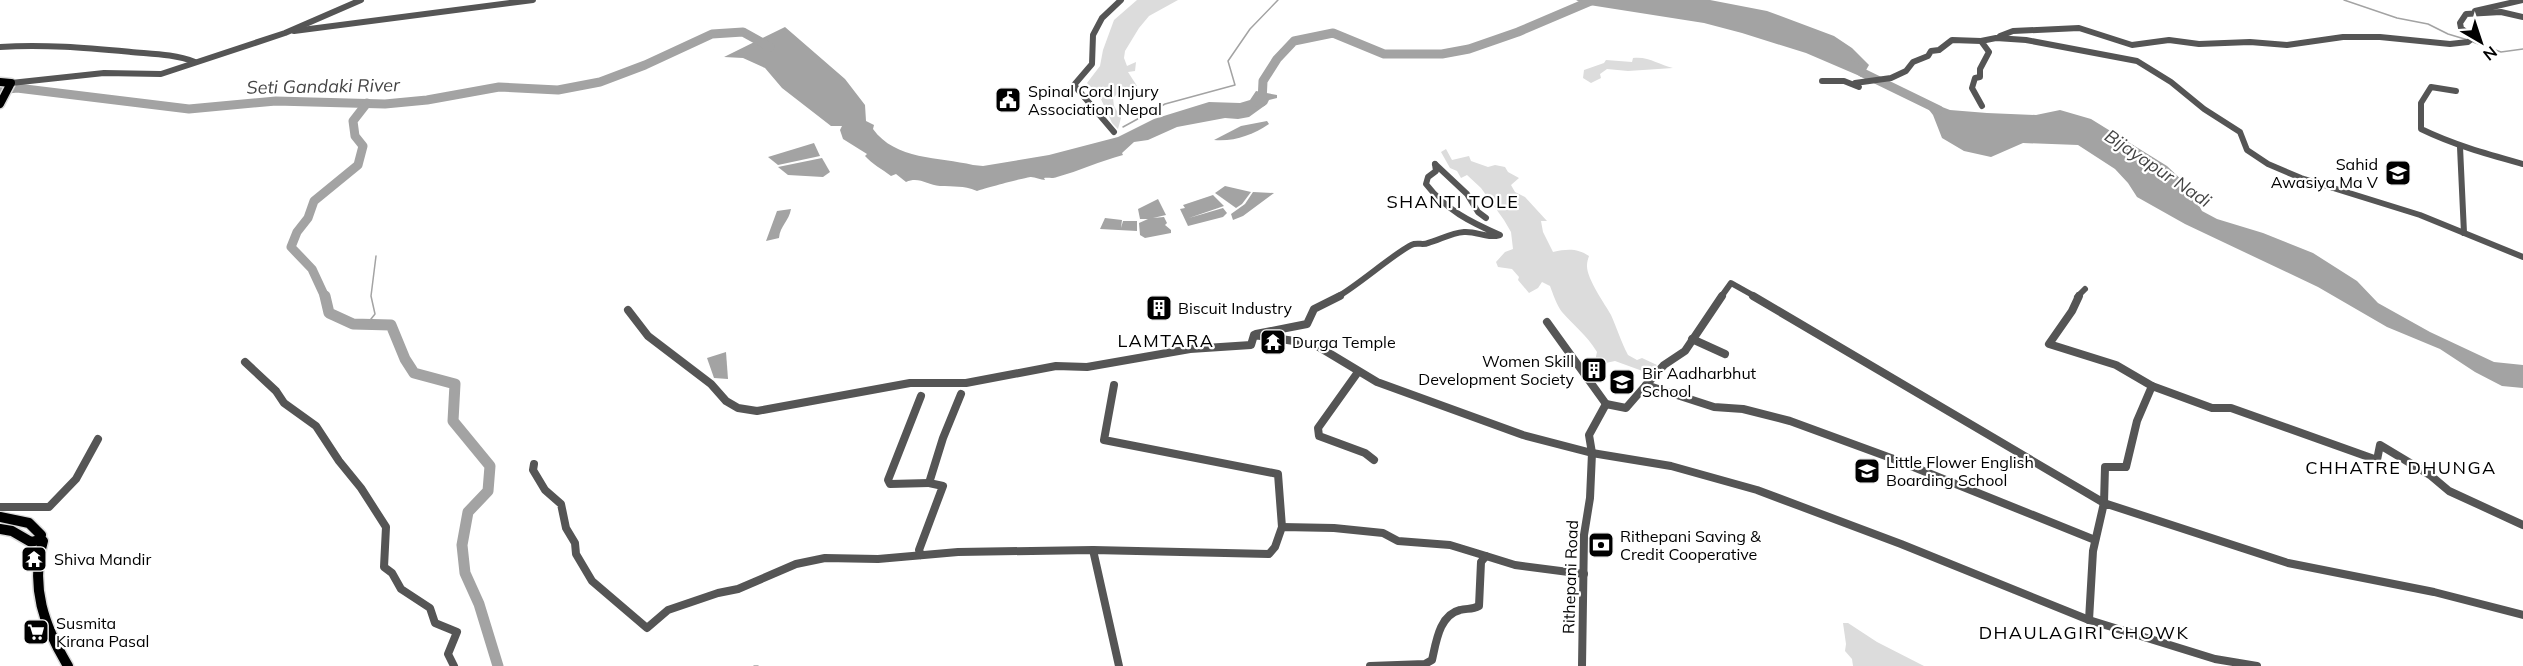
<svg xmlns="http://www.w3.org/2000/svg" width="2523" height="666" font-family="Mulish,sans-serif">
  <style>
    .green { fill: #dcdcdc }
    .water { fill: #a3a3a3 }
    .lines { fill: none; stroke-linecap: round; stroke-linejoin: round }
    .stream { stroke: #a3a3a3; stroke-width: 1.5 }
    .river-far1 { stroke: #a3a3a3; stroke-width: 9 }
    .river { stroke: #a3a3a3; stroke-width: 11 }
    .major-far1-casing { stroke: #dbdbdb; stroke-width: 11 }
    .major-casing { stroke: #dbdbdb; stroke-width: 13 }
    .minor-far1 { stroke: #555; stroke-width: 6 }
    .minor { stroke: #555; stroke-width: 8 }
    .major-far1 { stroke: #000; stroke-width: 8 }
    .major { stroke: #000; stroke-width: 10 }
    .labels { text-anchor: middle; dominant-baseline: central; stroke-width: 4.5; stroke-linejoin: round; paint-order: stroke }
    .poi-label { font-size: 16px; fill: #000; stroke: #fff; text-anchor: start }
    .street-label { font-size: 16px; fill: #000; stroke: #fff }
    .water-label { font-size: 18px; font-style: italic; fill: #444; stroke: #fff }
    .neighbourhood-label { font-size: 18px; letter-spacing: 1.5px; fill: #000; stroke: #fff }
  </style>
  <rect width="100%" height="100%" fill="#fff"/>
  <g class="green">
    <path d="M1137 0H1178L1149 16 1139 28 1125 51 1124 58 1127 66 1136 62 1135 71 1128 72 1137 86 1123 88 1113 98 1114 106 1121 118 1118 129 1112 123 1100 97 1087 83 1100 66 1103 50 1114 20Z"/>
    <path d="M1633 58C1649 56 1659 65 1673 68L1628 71 1607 69 1600 74 1601 78 1591 83 1583 78 1584 70 1604 63 1606 60 1632 62Z"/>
    <path d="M1446 149 1452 160 1469 156 1471 161 1488 167 1495 165 1505 167 1508 172 1519 178 1511 185 1515 192 1525 197 1547 221H1541L1543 232 1553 252C1567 249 1577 248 1589 256 1588 259 1587 262 1587 265 1586 278 1605 304 1611 315 1617 328 1621 342 1628 355L1637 360 1642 358 1657 365 1648 373 1615 361 1601 364 1595 361 1597 352C1586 334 1575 327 1562 312 1557 306 1553 294 1550 286L1542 282 1538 288 1529 293 1518 280 1519 277 1512 269 1498 267 1496 262 1505 252 1513 249 1511 232 1504 220 1481 188 1467 175 1461 178 1457 171 1450 168 1441 152Z"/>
    <path d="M1843 623H1848L1877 642 1924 666H1853L1852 659 1845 651 1846 644Z"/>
  </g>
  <g class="water">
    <path d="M1576 0H1710L1767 11 1834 36 1852 48 1869 65 1862 77 1806 53 1742 33 1704 23 1583 4Z"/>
    <path d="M785 27 845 79 865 105 866 121 874 125 873 129C895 160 939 157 973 165L983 166 1049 155 1118 137 1154 119 1209 102 1240 103 1250 100 1256 91 1277 95V98L1269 100 1267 104 1249 117 1238 119 1225 118 1177 127 1148 140 1134 142 1122 153 1123 155C1100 161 1079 171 1057 177 1052 179 1048 177 1044 178L1045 180C1041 180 1035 177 1031 177 1027 177 982 189 977 191 962 185 955 187 940 186 927 185 919 176 906 182L896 174 891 176C882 169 872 164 865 156L867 154 843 139 840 130 842 126H831L782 88 765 68 743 58 724 57Z"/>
    <path d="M1929 102 1950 110 1987 113 2036 115 2060 110 2091 119 2167 166 2189 187 2202 211 2217 219 2263 233 2313 253 2357 281 2378 303 2430 332 2494 362 2523 365V388L2502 386 2475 372 2440 349 2387 327 2318 287 2185 224 2137 197 2128 183 2115 169 2078 145 2023 143 1991 157 1964 151 1942 138 1933 115 1926 106Z"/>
    <path d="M1267 121 1269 124C1253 135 1233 142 1214 140L1241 126Z"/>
    <path d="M814 143 820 156 778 165 768 157Z"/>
    <path d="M822 158 830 172 823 177 788 175 778 167Z"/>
    <path d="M1225 186 1251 192 1242 204 1236 208 1215 193Z"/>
    <path d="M1253 192 1274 193 1243 216 1233 220 1231 214 1245 204Z"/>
    <path d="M1213 195 1224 206 1189 218 1223 208 1227 213 1223 217 1188 226 1180 209 1185 208 1183 205Z"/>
    <path d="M1158 199 1166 215 1153 218 1164 217 1167 223 1165 225 1171 230V233L1145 238 1140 235 1139 223 1148 219H1140L1138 209Z"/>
    <path d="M791 209C789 221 780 226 779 238L766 241 777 211Z"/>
    <path d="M1105 218 1122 220 1121 228 1123 221H1137V231L1100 229Z"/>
    <path d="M726 352 728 379 714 378 707 358Z"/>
  </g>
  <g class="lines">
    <g class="stream">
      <path d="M2344 0 2397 18 2428 24 2448 34 2468 40"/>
      <path d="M2473 42 2501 52 2523 49"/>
      <path d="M1123 127 1165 104 1235 85 1228 61 1250 29 1278 0"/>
      <path d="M367 324 375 314 371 296 376 256"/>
      <path d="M754 666H758"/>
    </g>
    <g class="river-far1">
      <path d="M1852 65 1863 73 1939 110"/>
      <path d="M0 90 17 88 189 109 276 101 385 104 427 100 499 87 558 90 600 82 645 65 712 34 743 32 770 47"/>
      <path d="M1259 103 1262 102 1263 81 1277 59 1294 41 1333 33 1384 54H1442L1469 49 1518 32 1593 0"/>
      <path d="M325 297 312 269 291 247 297 232 308 218 314 201 358 165 363 146 355 136 353 121 367 103"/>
    </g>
    <path class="river" d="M325 296 329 313 353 324 391 325 405 359 414 373 455 384 453 421 490 466 488 491 468 512 462 545 465 573 479 604 498 666"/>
    <g class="major-far1-casing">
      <path id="major-far1" d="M0 82 11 83 0 104"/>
    </g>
    <g class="major-casing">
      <g id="major">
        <path d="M0 517 29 523 41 535 39 540 31 542 12 531 0 529"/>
        <path d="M39 540 43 541C30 587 44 626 68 666"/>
      </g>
    </g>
    <g class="minor-far1">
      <path d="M2475 11 2523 0"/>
      <path d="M294 31 533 0"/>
      <path d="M2000 36 2013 31 2079 28 2132 45 2169 40 2199 44 2250 42 2287 45 2343 37H2380L2450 44 2468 42 2473 38 2461 28 2460 23 2466 14 2501 12 2523 17"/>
      <path d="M0 47C44 44 87 48 131 52 153 54 174 54 195 62"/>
      <path d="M1822 81H1844L1859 87 1855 83 1891 78 1906 71 1913 62 1928 56 1931 51 1939 50 1952 40 1981 41"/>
      <path d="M11 83 104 73 161 74 285 33 361 0"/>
      <path d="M2456 91 2431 87 2421 103V129C2454 145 2487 154 2523 164"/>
      <path d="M1982 106 1972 88 1975 78 1980 77V69L1989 52 1981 41 1996 38 2026 40 2137 61 2171 82 2204 109 2240 132 2247 150 2268 164 2301 178 2420 215 2523 257"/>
      <path d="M1114 132 1074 85 1092 64 1093 35 1102 18 1121 0"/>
      <path d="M2460 147 2464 233"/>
      <path d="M1435 164 1467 194 1478 212 1486 218"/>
      <path d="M1337 297C1355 288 1403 246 1414 244 1419 243 1424 245 1428 243 1440 240 1450 233 1464 232 1478 231 1486 239 1500 235 1470 222 1446 210 1426 184L1428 177 1436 171 1435 164"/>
      <path d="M1721 297 1731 283 1756 297"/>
      <path d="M2077 297 2085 289"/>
    </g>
    <g class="minor">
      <path d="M1753 296 2104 503 2105 467H2126L2137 421 2152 386 2212 408H2231L2377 460 2380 445 2430 475 2449 491 2523 525"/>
      <path d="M2079 296 2072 311 2049 344 2116 365 2152 386"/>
      <path d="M628 310 648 336 711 384 726 401 738 408 757 411 910 383H966L1056 366 1087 367 1190 349 1251 345 1254 335 1314 344 1377 382 1523 435 1592 453 1671 466 1757 490 1901 544 2089 620 2215 659 2257 666"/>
      <path d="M1547 322 1606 404"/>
      <path d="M1256 334 1307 324 1314 309 1340 296"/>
      <path d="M1692 339 1725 354"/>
      <path d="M245 362 276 391 284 403 316 426 339 461 361 488 386 527 384 567 392 573 401 589 430 608 435 623 457 632 448 654 454 666"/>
      <path d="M1358 372 1318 428 1319 436 1365 453 1374 460"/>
      <path d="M1114 385 1104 440 1278 474 1282 527"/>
      <path d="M1646 385 1664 365 1685 351 1722 296"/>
      <path d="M921 396 888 480 890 484 929 483"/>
      <path d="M534 464 533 470 545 490 561 504 566 528 575 543 576 554 592 581 647 628 668 610 718 593 738 589 796 564 825 558 878 559 958 552 1093 550 1269 554 1275 547 1282 527 1334 528 1383 533 1398 541 1450 545 1486 556"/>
      <path d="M0 507H49L76 479 98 439"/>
      <path d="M1093 550 1119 666"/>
      <path d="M921 555 919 550 943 486 929 483 943 438 961 394"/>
      <path d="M2089 620 2093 551 2104 503 2288 563 2434 592 2523 615"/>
      <path d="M1370 666 1425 664 1432 660C1436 643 1439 615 1460 610 1467 608 1472 610 1479 606L1481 562 1486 556 1515 565 1584 574"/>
      <path d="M1582 666 1584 535 1590 498 1592 453 1589 435 1606 404 1626 408 1646 385 1714 407 1743 409 1790 421 1891 458 2095 540"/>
    </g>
    <use href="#major-far1" class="major-far1"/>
    <use href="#major" class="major"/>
  </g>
  <defs>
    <g id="civic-square" transform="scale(1.35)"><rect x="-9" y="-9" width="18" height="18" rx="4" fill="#000" stroke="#fff"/><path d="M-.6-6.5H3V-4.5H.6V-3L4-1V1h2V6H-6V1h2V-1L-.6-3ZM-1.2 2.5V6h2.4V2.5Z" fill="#fff"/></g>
    <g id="school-square" transform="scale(1.35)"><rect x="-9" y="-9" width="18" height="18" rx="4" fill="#000" stroke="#fff"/><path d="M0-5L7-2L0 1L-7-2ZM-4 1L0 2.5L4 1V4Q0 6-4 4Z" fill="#fff"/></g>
    <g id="building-square" transform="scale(1.35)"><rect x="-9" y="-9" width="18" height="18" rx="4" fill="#000" stroke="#fff"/><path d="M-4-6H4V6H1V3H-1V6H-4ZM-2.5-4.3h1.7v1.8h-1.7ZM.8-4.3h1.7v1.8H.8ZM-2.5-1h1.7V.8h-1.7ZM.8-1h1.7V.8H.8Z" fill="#fff"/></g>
    <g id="temple-square" transform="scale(1.35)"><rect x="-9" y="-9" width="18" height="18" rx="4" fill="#000" stroke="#fff"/><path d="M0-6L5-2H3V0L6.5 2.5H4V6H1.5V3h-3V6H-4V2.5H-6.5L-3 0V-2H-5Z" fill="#fff"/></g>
    <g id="bank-square" transform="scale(1.35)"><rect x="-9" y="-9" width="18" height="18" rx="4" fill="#000" stroke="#fff"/><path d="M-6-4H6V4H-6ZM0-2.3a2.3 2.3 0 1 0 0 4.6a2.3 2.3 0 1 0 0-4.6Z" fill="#fff"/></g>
    <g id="supermarket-square" transform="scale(1.35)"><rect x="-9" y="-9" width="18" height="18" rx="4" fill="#000" stroke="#fff"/><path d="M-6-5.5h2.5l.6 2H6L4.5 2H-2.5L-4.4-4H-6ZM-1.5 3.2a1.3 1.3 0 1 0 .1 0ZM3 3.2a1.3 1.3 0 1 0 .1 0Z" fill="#fff"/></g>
  </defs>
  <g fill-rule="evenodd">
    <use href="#civic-square" x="1008" y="100"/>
    <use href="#school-square" x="2398" y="173"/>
    <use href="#building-square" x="1159" y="308"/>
    <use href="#temple-square" x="1273" y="342"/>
    <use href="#building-square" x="1594" y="370"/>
    <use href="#school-square" x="1622" y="382"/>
    <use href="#school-square" x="1867" y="471"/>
    <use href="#bank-square" x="1601" y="545"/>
    <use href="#temple-square" x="34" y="559"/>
    <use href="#supermarket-square" x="36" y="632"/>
  </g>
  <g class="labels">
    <g class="poi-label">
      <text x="1028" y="91">Spinal Cord Injury<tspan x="1028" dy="18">Association Nepal</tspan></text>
      <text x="2378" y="164" text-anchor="end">Sahid<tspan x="2378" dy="18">Awasiya Ma V</tspan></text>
      <text x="1178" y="308">Biscuit Industry</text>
      <text x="1292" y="342">Durga Temple</text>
      <text x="1574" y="361" text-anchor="end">Women Skill<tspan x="1574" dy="18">Development Society</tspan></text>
      <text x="1642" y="373">Bir Aadharbhut<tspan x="1642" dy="18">School</tspan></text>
      <text x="1886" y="462">Little Flower English<tspan x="1886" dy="18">Boarding School</tspan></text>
      <text x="1620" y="536">Rithepani Saving &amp;<tspan x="1620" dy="18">Credit Cooperative</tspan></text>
      <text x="54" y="559">Shiva Mandir</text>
      <text x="56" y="623">Susmita<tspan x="56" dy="18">Kirana Pasal</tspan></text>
    </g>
    <g class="street-label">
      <text transform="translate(1570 577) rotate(-88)">Rithepani Road</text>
    </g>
    <g class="water-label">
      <text transform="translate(323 86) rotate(-1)">Seti Gandaki River</text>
      <text transform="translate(2158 168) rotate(34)">Bijayapur Nadi</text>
    </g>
    <g class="neighbourhood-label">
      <text x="1453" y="201">SHANTI TOLE</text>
      <text x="1166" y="340">LAMTARA</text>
      <text x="2401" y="467">CHHATRE DHUNGA</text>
      <text x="2084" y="632">DHAULAGIRI CHOWK</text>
    </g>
  </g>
  <g transform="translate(2481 42) rotate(141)" stroke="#ffffff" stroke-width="4.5" paint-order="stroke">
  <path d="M0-4.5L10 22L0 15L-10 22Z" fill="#000000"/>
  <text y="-9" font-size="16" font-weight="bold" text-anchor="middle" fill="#000000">N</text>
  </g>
</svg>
